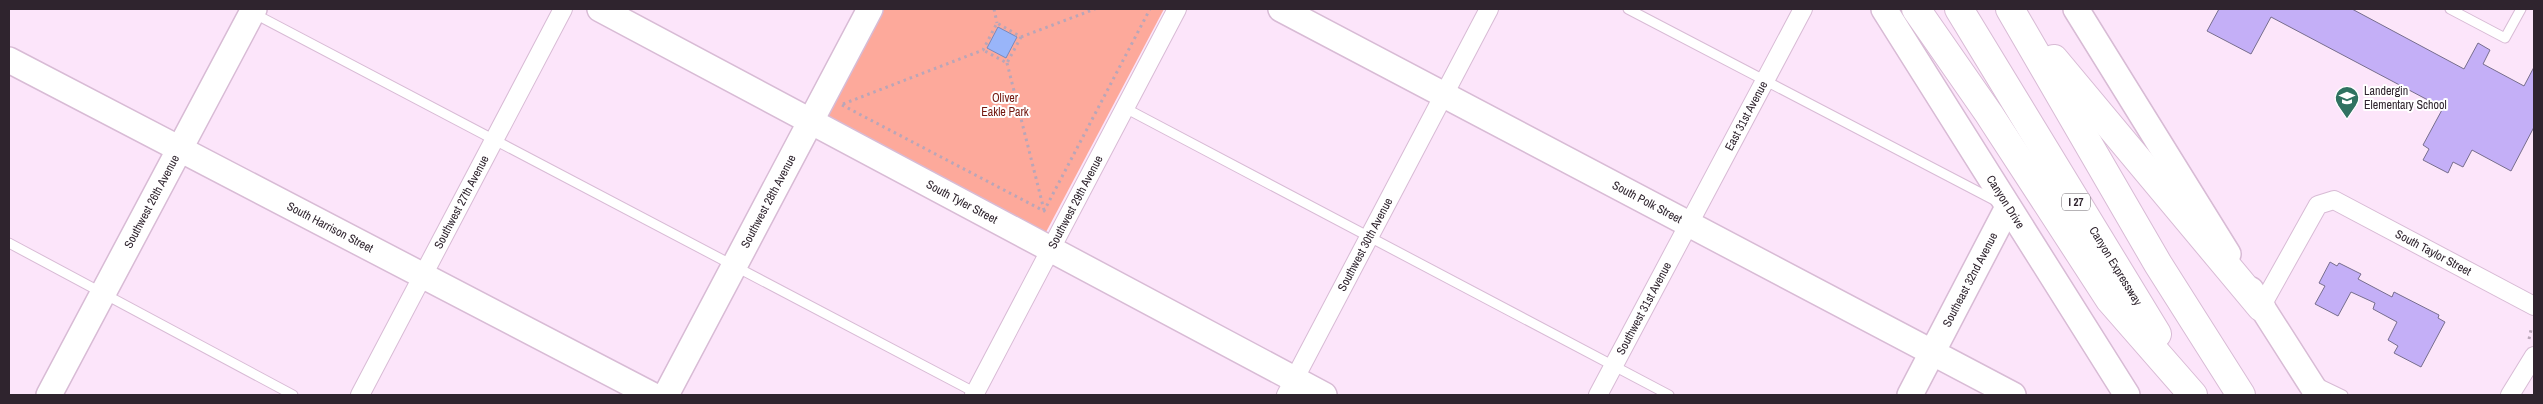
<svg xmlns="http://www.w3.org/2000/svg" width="2543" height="404" font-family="'Archivo Narrow',sans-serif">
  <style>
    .green { fill: #fda99b }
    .water { fill: #99b5f9; stroke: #798abc }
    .building { fill: #c4aff7; stroke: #776e8d }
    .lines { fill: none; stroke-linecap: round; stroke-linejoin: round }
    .lane-casing { stroke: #d8bbd5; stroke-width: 11 }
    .street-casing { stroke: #d8bbd5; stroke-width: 20 }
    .secondary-casing { stroke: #d8bbd5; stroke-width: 28 }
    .highway-casing { stroke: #d8bbd5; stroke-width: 30 }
    .path { stroke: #b9a6b8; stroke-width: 3; stroke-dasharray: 2.5 4; stroke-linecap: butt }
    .lane { stroke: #fff; stroke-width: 9 }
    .street { stroke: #fff; stroke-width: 18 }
    .secondary { stroke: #fff; stroke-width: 25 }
    .highway { stroke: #fff; stroke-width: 28 }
    .labels { text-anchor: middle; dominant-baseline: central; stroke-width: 4; stroke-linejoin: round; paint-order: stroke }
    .shield { fill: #fff; stroke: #6d666d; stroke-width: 1 }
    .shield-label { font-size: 11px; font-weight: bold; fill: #2f242e }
    .poi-label { font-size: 12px; fill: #2f242e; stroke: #fff; text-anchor: start }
    .park-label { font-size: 12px; fill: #72170e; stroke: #fff }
    .street-label { font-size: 12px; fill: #2f242e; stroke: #fff }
  </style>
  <rect width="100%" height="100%" fill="#fce5fa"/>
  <path class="green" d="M879 9H1164L1045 234 822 115Z"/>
  <path class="water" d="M998 27 1017 37 1006 58 987 48Z"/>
  <g class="building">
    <path d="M2219 9H2352L2464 69 2478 43 2490 50 2483 64 2524 86 2534 67V127L2511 171 2472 150 2463 167 2453 162 2448 173 2423 160 2429 149 2423 145 2443 108 2271 17 2251 54 2207 31Z"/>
    <path d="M2330 262 2337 266 2339 263 2361 274 2358 279 2392 297 2394 292 2439 315 2438 318 2445 322 2421 367 2394 353 2398 346 2388 340 2397 322 2373 309 2375 303 2351 292 2338 316 2315 304 2325 286 2319 283Z"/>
  </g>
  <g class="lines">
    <g class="lane-casing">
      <g id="lane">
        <path d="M1628 9 1996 201"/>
        <path d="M2450 9 2505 38 2521 9"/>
        <path d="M253 13 976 393"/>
        <path d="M1125 108 1669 395"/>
        <path d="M9 243 293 395"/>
        <path d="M2318 383 2343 395"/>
      </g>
    </g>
    <g class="street-casing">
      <g id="street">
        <path id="s1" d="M2261 307 2318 205 2334 200 2534 306"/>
        <path id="s2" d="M360 395 563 9"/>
        <path id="s3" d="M974 395 1177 9"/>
        <path id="s4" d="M1286 395 1489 9"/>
        <path id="s5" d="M1598 395 1803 9"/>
        <path d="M2510 395 2534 356"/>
      </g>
    </g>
    <g class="secondary-casing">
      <g id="secondary">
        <path id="s6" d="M600 9 1324 395"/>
        <path id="s7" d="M1281 9 2013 395"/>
        <path id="s8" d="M1884 9 2127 395"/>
        <path d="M2076 9 2228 254"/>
        <path id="s9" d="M9 60 652 395"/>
        <path d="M2251 290 2318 395"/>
        <path id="s10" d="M49 395 254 9"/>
        <path id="s11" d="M666 395 870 9"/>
        <path id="s12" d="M1910 395 2008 207"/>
      </g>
    </g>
    <g class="highway-casing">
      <g id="highway">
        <path d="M1916 9 1989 114 2110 300 2193 395"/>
        <path id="s13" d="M1959 9 2157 334"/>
        <path d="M2010 9 2158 264 2241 395"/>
        <path d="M2054 59 2261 307"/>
      </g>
    </g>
    <g class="path">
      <path d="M994 9 997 23"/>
      <path d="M1021 37 1095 9"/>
      <path d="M1007 63 1044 210"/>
      <path d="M843 104 983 50 997 23 1021 37 1007 63 983 50"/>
      <path d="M842 105 1044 211 1150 9"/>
      <path d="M2529 339 2531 330"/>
    </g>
    <use href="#lane" class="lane"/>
    <use href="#street" class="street"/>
    <use href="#secondary" class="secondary"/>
    <use href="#highway" class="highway"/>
  </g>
  <defs>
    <g id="school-pin" transform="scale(1.25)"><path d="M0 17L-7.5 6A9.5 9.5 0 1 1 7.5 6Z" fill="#307261" stroke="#fff"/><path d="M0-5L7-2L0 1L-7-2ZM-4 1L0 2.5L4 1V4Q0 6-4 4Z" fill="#fff"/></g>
  </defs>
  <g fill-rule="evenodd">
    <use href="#school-pin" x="2347" y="98"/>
  </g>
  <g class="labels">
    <rect class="shield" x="2062" y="193.5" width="28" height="17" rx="4"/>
    <g class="shield-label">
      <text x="2076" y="202">I 27</text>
    </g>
    <g class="poi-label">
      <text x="2364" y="91">Landergin<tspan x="2364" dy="14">Elementary School</tspan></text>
    </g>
    <g class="park-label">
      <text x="1005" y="98">Oliver<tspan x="1005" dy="14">Eakle Park</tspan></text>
    </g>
    <g class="street-label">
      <text stroke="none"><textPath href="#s5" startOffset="316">East 31st Avenue</textPath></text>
      <text stroke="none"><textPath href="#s10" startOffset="219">Southwest 26th Avenue</textPath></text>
      <text stroke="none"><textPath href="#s7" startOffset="414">South Polk Street</textPath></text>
      <text stroke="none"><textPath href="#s2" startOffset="218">Southwest 27th Avenue</textPath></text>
      <text stroke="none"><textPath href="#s11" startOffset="219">Southwest 28th Avenue</textPath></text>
      <text stroke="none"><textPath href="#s6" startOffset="410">South Tyler Street</textPath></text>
      <text stroke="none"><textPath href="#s3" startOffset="218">Southwest 29th Avenue</textPath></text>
      <text stroke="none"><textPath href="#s8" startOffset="228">Canyon Drive</textPath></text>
      <text stroke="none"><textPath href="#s9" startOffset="362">South Harrison Street</textPath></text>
      <text stroke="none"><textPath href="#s4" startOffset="170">Southwest 30th Avenue</textPath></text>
      <text stroke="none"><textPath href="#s1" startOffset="246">South Taylor Street</textPath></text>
      <text stroke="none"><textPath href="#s13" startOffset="301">Canyon Expressway</textPath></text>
      <text stroke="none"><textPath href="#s12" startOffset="130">Southeast 32nd Avenue</textPath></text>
      <text stroke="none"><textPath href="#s5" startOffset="98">Southwest 31st Avenue</textPath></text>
    </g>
  </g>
  <rect width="2543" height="404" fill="none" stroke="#2f242e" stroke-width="20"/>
</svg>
